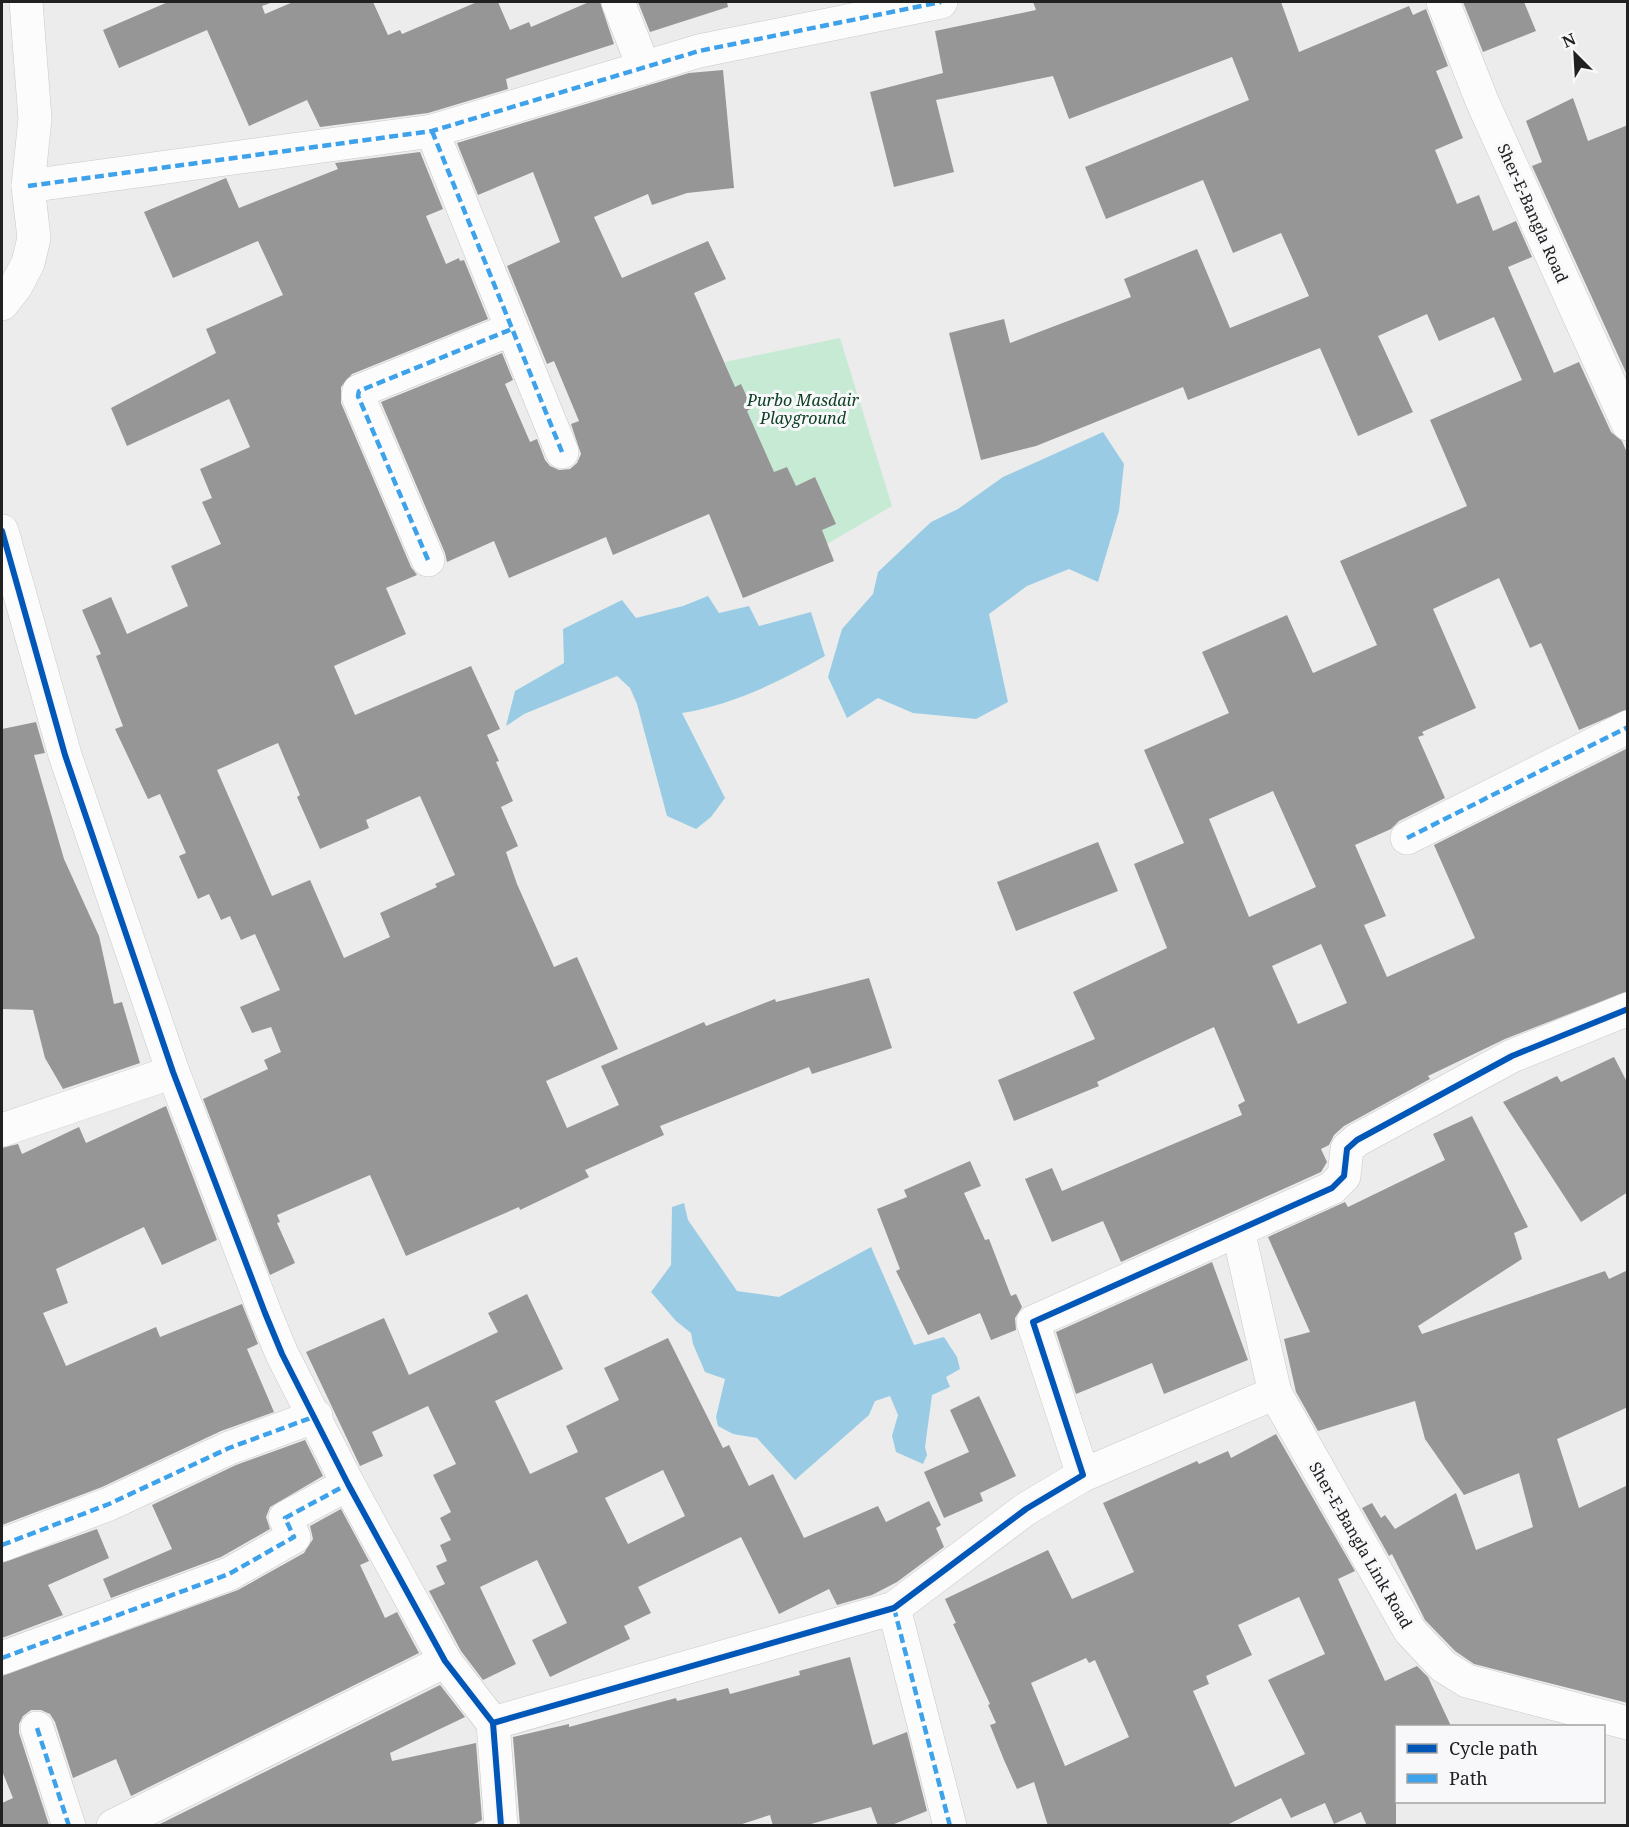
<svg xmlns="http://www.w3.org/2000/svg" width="1629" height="1827" font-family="'Noto Serif',serif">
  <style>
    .green { fill: #c7ead4 }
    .water { fill: #99cce4 }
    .building { fill: #979696; fill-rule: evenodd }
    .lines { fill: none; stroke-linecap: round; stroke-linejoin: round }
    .street-casing { stroke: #c9c9c9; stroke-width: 34 }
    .street { stroke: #fcfcfc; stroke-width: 33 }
    .quiet { stroke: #3ea2ea; stroke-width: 4.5; stroke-dasharray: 9 4.5; stroke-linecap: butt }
    .cycleway-casing { stroke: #f8f8fa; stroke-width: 10 }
    .cycleway { stroke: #0057b8; stroke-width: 6 }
    .labels { text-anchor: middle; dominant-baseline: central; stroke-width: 6; stroke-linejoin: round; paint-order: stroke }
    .street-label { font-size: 16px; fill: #212121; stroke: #f8f8fa }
    .park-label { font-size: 16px; font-style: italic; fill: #0d4025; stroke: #f8f8fa }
  </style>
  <rect width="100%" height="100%" fill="#ececec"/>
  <path class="green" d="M840 338 892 506 798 561 725 362Z"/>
  <g class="water">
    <path d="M1103 432 1124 464 1119 511 1098 582 1069 569 1027 586 989 614 1008 702 976 719 913 713 878 698 847 718 828 677 842 629 873 594 878 572 931 522 958 509 1003 477Z"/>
    <path d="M708 596 719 613 749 606 759 626 811 612 825 656C781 681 733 705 682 713L725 798 711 817 696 829 667 816 637 704 630 688 617 676 524 714 506 726 515 691 564 663 563 629 622 600 636 618 683 606Z"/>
    <path d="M684 1203 688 1220 737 1291 779 1297 871 1247 914 1345 944 1337 957 1357 960 1369 946 1377 950 1387 932 1395 925 1447 927 1455 923 1464 896 1452 892 1436 898 1415 890 1396 875 1401 869 1415 795 1480 757 1438 733 1434 718 1426 716 1417 725 1379 705 1372 693 1344 691 1333 676 1321 651 1292 671 1265 672 1207Z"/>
  </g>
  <g class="building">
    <path d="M168 2H273L262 6 265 14 293 2H373L388 35 400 30 402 34 477 2H498L510 30 529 22 531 27 589 2H600L614 44 506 79 508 89 428 113 320 127 307 100 249 126 207 30 119 68 103 30Z"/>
    <path d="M638 2H727L728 7 650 32Z"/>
    <path d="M1033 2H1281L1299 52 1409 6 1413 15 1426 9 1448 66 1436 71 1463 138 1435 150 1457 204 1479 195 1493 231 1516 221 1532 257 1508 267 1554 373 1579 362 1611 432 1622 441 1628 455V709L1579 730 1541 643 1530 648 1499 578 1433 609 1476 708 1422 732 1424 735 1418 737 1445 798 1399 821 1391 829 1355 845 1386 916 1364 925 1387 977 1475 938 1434 845 1628 748V991L1505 1039 1428 1076 1430 1079 1344 1126 1334 1135 1329 1145 1321 1149 1327 1162 1321 1172 1121 1262 1103 1221 1052 1242 1025 1179 1052 1168 1062 1191 1242 1115 1238 1105 1245 1101 1214 1027 1097 1082 1099 1086 1014 1121 998 1080 1095 1039 1073 992 1167 948 1134 864 1184 843 1144 750 1229 713 1202 652 1287 615 1313 673 1377 645 1340 561 1467 506 1430 420 1522 380 1494 317 1439 341 1427 314 1378 336 1413 412 1358 436 1320 348 1188 400 1183 387 1036 446 981 460 949 333 1004 319 1010 343 1131 297 1124 279 1197 249 1230 328 1309 296 1281 233 1233 253 1203 180 1106 219 1085 167 1249 100 1232 57 1069 119 1053 76 936 100 954 172 894 187 870 92 943 73 935 31 1036 10ZM1273 791 1316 887 1249 917 1209 819ZM1321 944 1347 1003 1298 1024 1272 966Z"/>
    <path d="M1463 2H1524L1536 31 1483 52Z"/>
    <path d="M723 70 734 188 687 193 652 205 648 194 594 217 622 278 708 241 726 279 694 293 735 387 741 384 752 408 747 411 774 472 787 467 796 486 815 477 836 524 822 530 834 561 743 598 709 514 613 555 606 537 509 578 494 541 447 562 445 553 381 402 502 353 513 380 505 384 530 442 537 439 545 460 550 466 559 470 570 469 577 463 581 454 571 424 579 421 554 361 547 364 507 266 560 242 533 172 478 195 457 143 689 73Z"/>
    <path d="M1573 98 1588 141 1628 125V377L1532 166 1542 162 1526 121Z"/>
    <path d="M420 152 443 209 426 216 446 264 459 258 460 261 464 260 488 319 352 374 341 387V403L411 567 417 575 386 588 406 634 334 666 355 715 471 666 500 729 487 735 499 761 496 762 513 801 501 807 518 846 506 852 517 884 554 967 577 957 618 1049 546 1081 567 1128 619 1105 601 1066 704 1022 706 1026 775 999 776 1002 869 978 892 1048 812 1074 809 1067 660 1126 664 1135 585 1170 589 1177 520 1210 519 1207 406 1256 370 1175 277 1215 280 1222 277 1223 295 1263 270 1275 203 1099 268 1069 264 1060 281 1052 271 1027 252 1033 240 1007 280 990 255 934 241 940 230 916 221 920 209 894 198 899 179 856 186 853 160 794 148 799 115 729 123 726 96 656 101 654 82 610 111 597 127 634 188 606 171 566 221 544 202 502 212 498 200 469 250 447 229 399 127 446 111 408 216 353 206 329 283 295 258 241 173 278 144 212 226 178 239 208 338 169 335 163ZM278 743 300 795 297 797 320 849 369 828 366 820 420 796 455 875 435 884 437 887 380 913 390 937 344 958 310 880 272 896 217 770Z"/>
    <path d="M36 722 45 753 34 755 64 859 99 936 114 1004 122 1002 140 1063 63 1089 45 1058 33 1010 2 1009V729Z"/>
    <path d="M1098 842 1118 891 1016 931 997 882Z"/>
    <path d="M1614 1057 1628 1084V1192L1581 1222 1503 1102 1557 1076 1561 1082Z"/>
    <path d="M166 1106 217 1240 162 1265 144 1227 56 1269 68 1303 43 1313 66 1366 156 1327 160 1337 242 1304 258 1344 247 1349 274 1412 221 1431 102 1487 2 1525V1148L18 1144 22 1154 79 1127 86 1143Z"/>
    <path d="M1472 1116 1528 1227 1514 1233 1522 1259 1418 1326 1422 1334 1605 1271 1609 1279 1628 1270V1407L1557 1439 1579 1508 1628 1485V1703L1474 1664 1455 1651 1425 1620 1392 1554 1389 1556 1362 1508 1372 1503 1381 1518 1385 1515 1395 1529 1456 1493 1476 1550 1533 1527 1519 1473 1464 1495 1425 1439 1415 1401 1318 1431 1296 1392 1284 1339 1310 1332 1268 1237 1345 1202 1348 1207 1445 1160 1433 1134Z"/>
    <path d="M970 1161 981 1186 964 1193 985 1240 989 1239 1011 1296 1016 1294 1022 1307 1015 1318 1016 1330 991 1340 980 1313 928 1335 896 1271 900 1269 877 1209 907 1197 904 1190Z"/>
    <path d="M1212 1262 1248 1360 1164 1394 1152 1363 1076 1394 1056 1332Z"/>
    <path d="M527 1294 563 1369 495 1401 530 1474 578 1452 566 1426 619 1400 604 1368 668 1338 723 1448 729 1445 749 1486 773 1474 804 1538 878 1506 886 1522 929 1501 941 1525 936 1528 944 1547 897 1582 872 1595 837 1605 829 1589 779 1614 741 1537 638 1587 651 1613 624 1626 630 1639 550 1677 532 1640 567 1623 537 1560 480 1587 516 1664 483 1680 461 1651 429 1591 445 1584 436 1566 447 1561 440 1545 451 1540 440 1518 451 1512 433 1475 456 1464 428 1406 372 1432 383 1456 360 1466 306 1352 384 1318 409 1375 498 1332 488 1313ZM663 1470 685 1516 628 1544 605 1498Z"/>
    <path d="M979 1396 1016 1476 980 1493 983 1501 944 1518 924 1472 969 1452 950 1410Z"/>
    <path d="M1276 1434 1355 1571 1338 1579 1385 1681 1417 1666 1428 1677 1451 1726H1396V1826H1367L1361 1812 1334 1824 1325 1803 1291 1818 1281 1798 1225 1826H1048L1034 1782 1017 1789 1004 1760 990 1725 996 1723 988 1705 990 1704 953 1624 956 1623 945 1599 1048 1550 1072 1599 1134 1572 1103 1503 1197 1461 1199 1464 1228 1451 1231 1458ZM1299 1597 1325 1654 1268 1680 1305 1754 1235 1787 1193 1691 1209 1684 1206 1676 1252 1655 1238 1625ZM1086 1658 1089 1663 1095 1660 1129 1737 1065 1766 1031 1683Z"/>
    <path d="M305 1440 323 1476 270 1507 266 1517 270 1529 221 1557 111 1598 103 1579 172 1549 152 1505 236 1465Z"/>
    <path d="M341 1509 369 1561 360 1565 385 1618 397 1612 419 1653 131 1796 116 1759 73 1778 55 1722 50 1714 41 1710H31L23 1716 19 1724V1733L49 1825 2 1826V1803L13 1798 2 1771V1676L238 1590 304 1553 313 1539 310 1526Z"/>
    <path d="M97 1529 109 1558 48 1585 63 1615 2 1638V1563Z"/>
    <path d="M850 1657 873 1745 907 1732 927 1811 889 1826H878L871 1807 804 1826H773L770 1815 736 1826H520L513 1737 569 1724V1727L676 1698 677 1701 728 1688 730 1694 800 1675 799 1671Z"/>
    <path d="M440 1685 465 1717 390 1753 392 1761 476 1743 482 1820 470 1826H156Z"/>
  </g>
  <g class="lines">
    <g class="street-casing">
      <g id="street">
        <path d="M618 2 644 68"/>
        <path d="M1443 2 1482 101 1628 424"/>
        <path d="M432 131 562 452"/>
        <path d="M28 186 432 131 699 51 941 2"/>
        <path d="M2 304 16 286 28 263 34 238 28 186 35 119 26 2"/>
        <path d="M2 531 65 755 173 1072 265 1313 282 1354 348 1484 445 1661 493 1723 501 1826"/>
        <path d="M428 560 358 396 359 391 512 329"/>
        <path d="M1407 838 1628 727"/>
        <path d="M2 1130 173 1072"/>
        <path d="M1238 1230 1275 1393 1410 1631 1443 1666 1467 1681 1628 1723"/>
        <path d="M1083 1475 1275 1393"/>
        <path d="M2 1545 109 1504 229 1448 316 1416"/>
        <path d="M894 1608 950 1826"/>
        <path d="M2 1658 229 1574 294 1537 285 1518 348 1484"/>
        <path d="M493 1723 894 1608 1026 1509 1083 1475 1033 1322 1332 1188 1344 1176 1347 1149 1357 1140 1512 1056 1628 1009"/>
        <path d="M37 1728 69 1826"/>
        <path d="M113 1826 445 1661"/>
      </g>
    </g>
    <use href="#street" class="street"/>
    <g class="quiet">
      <path d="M432 131 562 452"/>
      <path d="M28 186 432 131 699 51 941 2"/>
      <path d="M428 560 358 396 359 391 512 329"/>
      <path d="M1407 838 1628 727"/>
      <path d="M2 1545 109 1504 229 1448 316 1416"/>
      <path d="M894 1608 950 1826"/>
      <path d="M2 1658 229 1574 294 1537 285 1518 348 1484"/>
      <path d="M37 1728 69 1826"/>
    </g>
    <g class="cycleway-casing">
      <g id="cycleway">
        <path d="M2 531 65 755 173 1072 265 1313 282 1354 348 1484 445 1661 493 1723 501 1826"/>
        <path d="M493 1723 894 1608 1026 1509 1083 1475 1033 1322 1332 1188 1344 1176 1347 1149 1357 1140 1512 1056 1628 1009"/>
      </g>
    </g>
    <use href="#cycleway" class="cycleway"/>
  </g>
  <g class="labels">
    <g class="street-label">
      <text transform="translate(1533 213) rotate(66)">Sher-E-Bangla Road</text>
      <text transform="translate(1361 1545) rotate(60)">Sher-E-Bangla Link Road</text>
    </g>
    <g class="park-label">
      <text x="803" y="400">Purbo Masdair<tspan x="803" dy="18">Playground</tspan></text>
    </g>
  </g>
  <rect width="1629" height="1827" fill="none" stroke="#212121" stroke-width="6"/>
  <rect x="1395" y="1725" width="210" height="78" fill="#f8f8fa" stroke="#a2a2a3" stroke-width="1.5"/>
  <rect x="1407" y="1744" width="30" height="9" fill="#0057b8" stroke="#a2a2a3" stroke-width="1.5"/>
  <text x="1449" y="1755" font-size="18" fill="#212121">Cycle path</text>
  <rect x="1407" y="1774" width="30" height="9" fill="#3ea2ea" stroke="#a2a2a3" stroke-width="1.5"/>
  <text x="1449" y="1785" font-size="18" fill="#212121">Path</text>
  <g transform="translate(1575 54) rotate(336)" stroke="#f8f8fa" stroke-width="4.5" paint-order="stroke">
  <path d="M0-4.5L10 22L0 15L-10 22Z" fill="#212121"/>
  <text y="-9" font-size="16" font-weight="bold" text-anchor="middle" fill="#212121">N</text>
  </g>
</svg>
